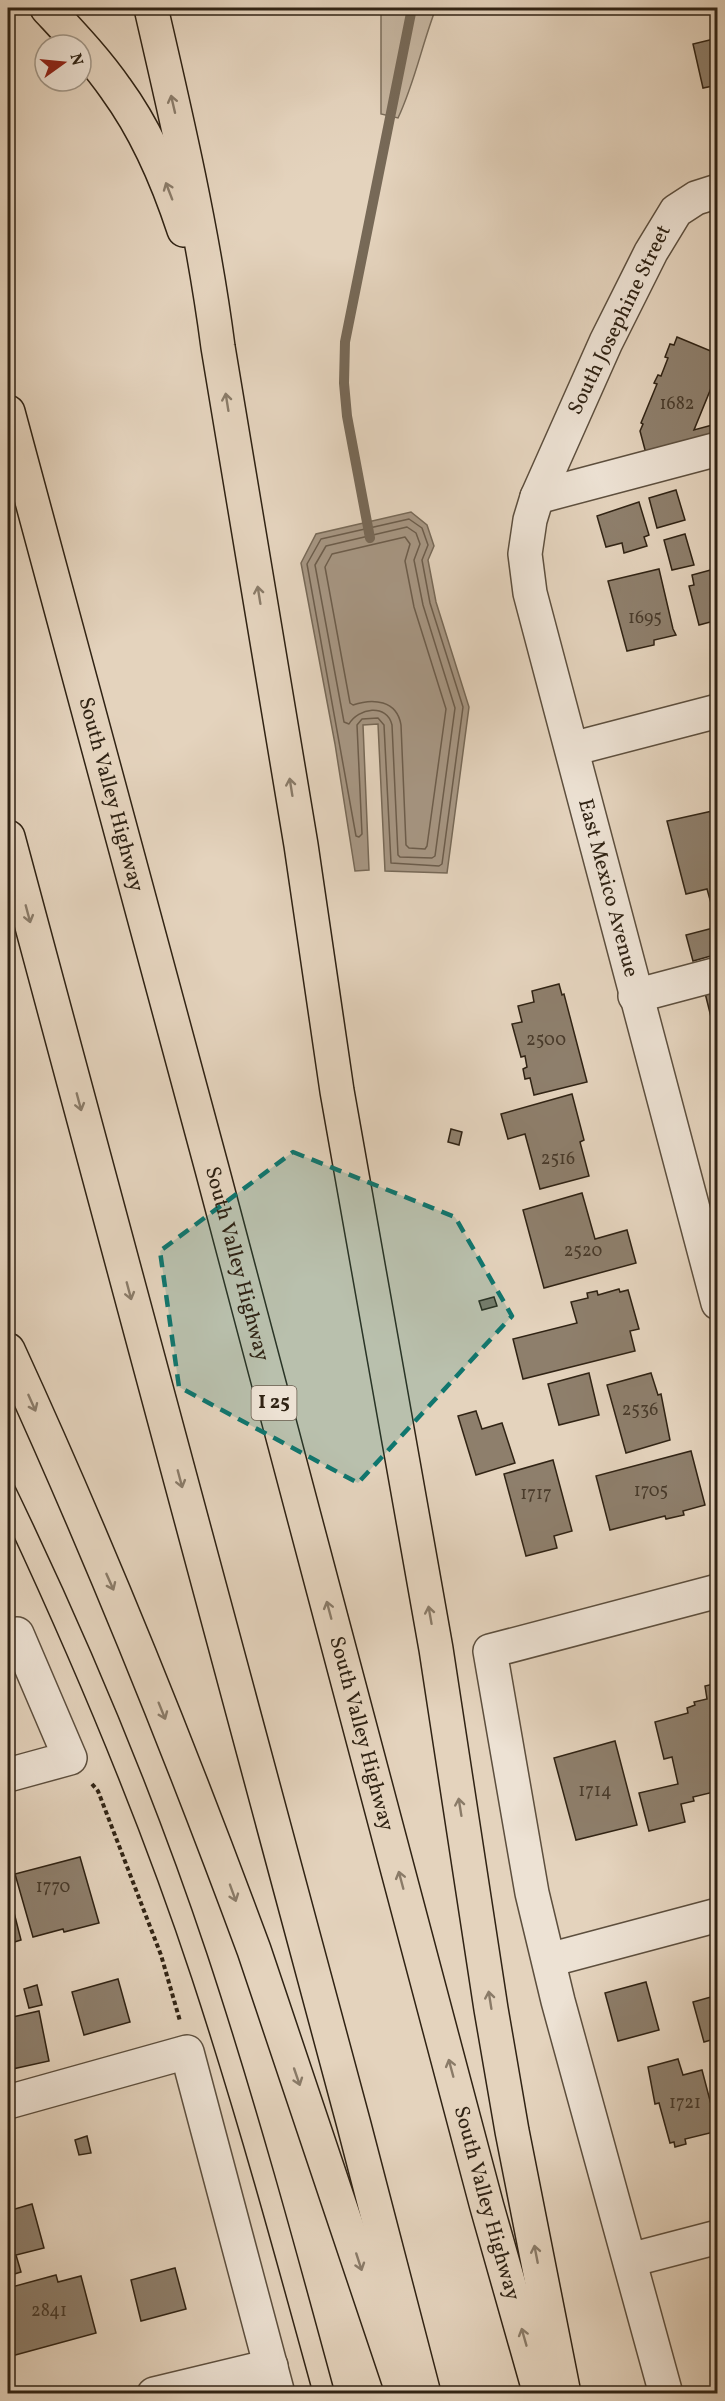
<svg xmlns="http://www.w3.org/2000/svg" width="725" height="2401" font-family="Vollkorn,serif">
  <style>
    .green { fill: #c5b5a0; stroke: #7a6c5a; stroke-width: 1.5 }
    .water { fill: #a79784; stroke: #776957; stroke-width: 1.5 }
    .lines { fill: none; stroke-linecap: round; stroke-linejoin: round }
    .shore { stroke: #6c5d4c; stroke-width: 1.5 }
    .stream { stroke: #776957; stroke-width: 10 }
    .building { fill: #8e7f6c; stroke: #302314; stroke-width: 1.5 }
    .minor-casing { stroke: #5d4f3e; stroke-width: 36 }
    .highway-casing { stroke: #302314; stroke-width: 36 }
    .path { stroke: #302314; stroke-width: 4; stroke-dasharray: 4.5 3; stroke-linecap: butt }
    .minor { stroke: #ede2d4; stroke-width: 33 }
    .highway { stroke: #e4d3bd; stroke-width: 33 }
    .tram { stroke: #302314; stroke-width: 1.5 }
    .oneway { stroke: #8a7b68 }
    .marked { fill: #0f766e; fill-opacity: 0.2; stroke: #0f766e; stroke-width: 4.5; stroke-dasharray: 12 8; stroke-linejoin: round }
    .labels { text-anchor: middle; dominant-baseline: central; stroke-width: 5; stroke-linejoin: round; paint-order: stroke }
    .number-label { font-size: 18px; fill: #483a2a }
    .shield { fill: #ede2d4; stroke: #695c4e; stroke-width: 1.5 }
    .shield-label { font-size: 20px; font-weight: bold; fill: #302314 }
    .street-label { font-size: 21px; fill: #302314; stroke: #ede2d4 }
  </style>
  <rect width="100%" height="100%" fill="#e4d3bd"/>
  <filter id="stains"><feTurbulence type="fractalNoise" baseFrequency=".00333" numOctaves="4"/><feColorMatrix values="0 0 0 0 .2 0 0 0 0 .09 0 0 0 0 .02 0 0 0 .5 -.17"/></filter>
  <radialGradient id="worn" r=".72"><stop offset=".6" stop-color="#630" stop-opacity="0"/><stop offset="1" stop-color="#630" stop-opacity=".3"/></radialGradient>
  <path class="green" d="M381 8H436C422 44 415 82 398 118L381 114Z"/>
  <path class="water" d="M411 512 427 525 434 546 428 560 436 602 469 707 447 873 385 871 378 724 363 725 369 870 355 871 335 744 301 563 316 534Z"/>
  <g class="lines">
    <g class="shore">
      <path d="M409 519 422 528 428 545 422 560 430 603 463 707 442 864 439 866 391 863 384 725 378 718 362 719 357 725 362 834 359 837 356 836 307 564 321 539Z"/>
      <path d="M407 527 416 533 420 544 414 560 423 605 455 708 435 856 432 858 400 857 398 855 392 725C387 703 358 708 349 724L344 722 315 565 326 546Z"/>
      <path d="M405 537 410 544 405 561 414 607 446 709 427 846 425 849 409 848 406 845 401 725C397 700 373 698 353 705L350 703 325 567 332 554Z"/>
    </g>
    <path class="stream" d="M370 538 347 416 344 383 345 342 412 8"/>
  </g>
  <g class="building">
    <path d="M718 38V85L703 88 693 44Z"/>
    <path d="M677 337 718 354V371L694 430 716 424 718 442 648 461 640 431 643 424 641 423 657 384 654 383 658 375 661 376 668 358 665 357 670 344 674 345Z"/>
    <path d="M676 490 685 520 657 528 649 498Z"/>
    <path d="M639 502 649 535 644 537 647 546 624 553 622 543 606 547 597 516Z"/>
    <path d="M685 534 694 565 672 570 664 540Z"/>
    <path d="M718 568V620L699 625 689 586 694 585 692 575Z"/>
    <path d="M659 569 673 629 676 635 654 640V645L627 651 608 581Z"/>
    <path d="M717 810 718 906 712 907 707 889 686 894 667 821Z"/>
    <path d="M717 927 718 954 693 961 686 935Z"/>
    <path d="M559 984 562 995 564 994 587 1082 534 1095 530 1078 525 1079 523 1069 527 1067 525 1056 521 1057 512 1024 522 1022 518 1006 534 1002 532 991Z"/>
    <path d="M718 989V1032L717 1029H714L705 993Z"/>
    <path d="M572 1094 584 1140 580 1142 589 1176 540 1189 525 1134 508 1139 501 1114Z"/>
    <path d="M451 1129 462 1132 459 1145 448 1142Z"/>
    <path d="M582 1193 595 1239 627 1230 636 1263 544 1288 523 1210Z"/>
    <path d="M619 1289 620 1292 628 1290 639 1329 630 1331 635 1351 523 1379 513 1339 577 1323 571 1302 588 1298 587 1293 597 1291 598 1295Z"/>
    <path d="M494 1297 497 1306 482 1310 479 1301Z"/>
    <path d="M589 1373 599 1415 559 1425 548 1384Z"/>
    <path d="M651 1373 658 1395 661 1394 670 1440 626 1453 607 1385Z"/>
    <path d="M476 1411 482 1429 502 1423 515 1463 476 1475 458 1416Z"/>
    <path d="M691 1451 705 1505 683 1511 684 1515 666 1519 665 1516 610 1530 596 1476Z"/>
    <path d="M553 1460 572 1531 554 1536 557 1548 526 1556 504 1474Z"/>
    <path d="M718 1683V1791L693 1797 694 1801 681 1804 685 1822 649 1831 639 1793 678 1784 672 1757 664 1759 655 1722 688 1713 687 1708 695 1705 694 1702 707 1699 705 1686Z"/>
    <path d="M615 1741 637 1825 576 1840 554 1758Z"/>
    <path d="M80 1857 99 1923 64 1932 63 1929 33 1937 15 1874Z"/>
    <path d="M8 1889 21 1940 8 1944Z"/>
    <path d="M118 1979 130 2022 84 2035 72 1992Z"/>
    <path d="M646 1982 659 2030 618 2041 605 1993Z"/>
    <path d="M37 1985 42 2005 29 2008 24 1989Z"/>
    <path d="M718 1995V2038L704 2042 693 2002Z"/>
    <path d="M39 2011 49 2061 8 2070V2018Z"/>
    <path d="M678 2059 683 2075 702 2070 718 2131 685 2139 686 2144 675 2147 674 2142 670 2143 659 2103 655 2104 648 2067Z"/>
    <path d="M87 2136 91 2153 79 2155 75 2140Z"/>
    <path d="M32 2204 44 2248 16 2255 21 2272 8 2276V2211Z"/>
    <path d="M175 2268 186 2309 141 2321 131 2280Z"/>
    <path d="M56 2275 58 2282 81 2276 96 2333 8 2357V2288Z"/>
  </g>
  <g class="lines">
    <g class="minor-casing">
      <g id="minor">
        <path id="s1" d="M718 191 696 198 676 211 651 252 606 342 537 497 530 520 525 554 530 593 718 1303"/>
        <path d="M537 497 718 449"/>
        <path d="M572 749 718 711"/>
        <path d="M635 996 718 974"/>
        <path d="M8 1775 70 1758 17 1634"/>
        <path d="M549 1960 718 1915"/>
        <path d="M8 2102 187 2052 278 2394"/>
        <path d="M630 2260 718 2237"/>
        <path d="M154 2394 271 2366"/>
        <path d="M666 2394 558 2001 532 1893 490 1651 718 1591"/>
      </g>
    </g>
    <g class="highway-casing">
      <g id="highway">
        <path d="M47 8C71 34 96 60 116 89 146 130 168 181 184 230"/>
        <path d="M151 8C177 120 203 232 218 347L301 845 337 1091 436 1649 491 2009 512 2131 564 2394"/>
        <path id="s2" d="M8 412 212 1169 487 2207 540 2394"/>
        <path d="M8 837 354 2125 424 2394"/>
        <path d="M8 1350C98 1546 179 1747 254 1950L403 2394"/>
      </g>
    </g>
    <path class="path" d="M92 1784 98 1791 161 1955 180 2021"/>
    <use href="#minor" class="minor"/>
    <use href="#highway" class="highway"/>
    <g class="tram">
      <path d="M8 1472C84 1628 152 1789 207 1954 255 2099 295 2246 335 2394"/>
      <path d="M8 1524C77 1672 141 1824 192 1979 237 2116 275 2255 313 2394"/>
    </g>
  </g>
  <defs><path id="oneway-shaft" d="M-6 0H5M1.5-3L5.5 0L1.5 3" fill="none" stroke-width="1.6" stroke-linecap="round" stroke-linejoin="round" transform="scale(1.5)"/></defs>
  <g class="oneway">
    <use href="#oneway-shaft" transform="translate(173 104) rotate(-103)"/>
    <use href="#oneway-shaft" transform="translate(169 191) rotate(-111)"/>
    <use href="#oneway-shaft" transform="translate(227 402) rotate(-99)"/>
    <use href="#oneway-shaft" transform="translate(259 595) rotate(-99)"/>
    <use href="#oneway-shaft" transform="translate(291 787) rotate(-99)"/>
    <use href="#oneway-shaft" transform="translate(28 914) rotate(75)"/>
    <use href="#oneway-shaft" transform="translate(79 1102) rotate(75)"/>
    <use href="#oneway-shaft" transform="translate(129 1291) rotate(75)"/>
    <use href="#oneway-shaft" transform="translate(32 1403) rotate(66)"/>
    <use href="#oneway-shaft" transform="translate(180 1479) rotate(75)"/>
    <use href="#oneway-shaft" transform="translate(110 1582) rotate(66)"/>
    <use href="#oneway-shaft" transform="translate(329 1610) rotate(-105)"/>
    <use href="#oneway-shaft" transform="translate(430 1615) rotate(-100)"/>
    <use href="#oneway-shaft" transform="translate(162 1711) rotate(68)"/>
    <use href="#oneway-shaft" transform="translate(460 1807) rotate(-99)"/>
    <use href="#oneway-shaft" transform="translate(401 1880) rotate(-105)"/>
    <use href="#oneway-shaft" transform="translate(233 1893) rotate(70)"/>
    <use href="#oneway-shaft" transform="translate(490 2000) rotate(-99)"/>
    <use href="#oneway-shaft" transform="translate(451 2068) rotate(-105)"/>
    <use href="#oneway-shaft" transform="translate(297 2077) rotate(71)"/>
    <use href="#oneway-shaft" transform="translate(536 2254) rotate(-101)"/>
    <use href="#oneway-shaft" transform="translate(359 2262) rotate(72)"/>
    <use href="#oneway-shaft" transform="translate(524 2337) rotate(-106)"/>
  </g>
  <path class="marked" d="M293 1152 455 1217 512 1316 358 1483 179 1387 160 1251Z"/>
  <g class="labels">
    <g class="number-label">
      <text x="677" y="404">1682</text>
      <text x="645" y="618">1695</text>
      <text x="546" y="1040">2500</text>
      <text x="558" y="1159">2516</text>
      <text x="583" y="1251">2520</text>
      <text x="640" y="1410">2536</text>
      <text x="651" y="1491">1705</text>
      <text x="536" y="1494">1717</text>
      <text x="595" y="1791">1714</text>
      <text x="53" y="1887">1770</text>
      <text x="685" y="2103">1721</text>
      <text x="49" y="2311">2841</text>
    </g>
    <rect class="shield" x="251.5" y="1386" width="45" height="34" rx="4.5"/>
    <g class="shield-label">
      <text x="274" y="1403">I 25</text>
    </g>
    <g class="street-label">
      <text transform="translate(620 320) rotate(-64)">South Josephine Street</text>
      <text stroke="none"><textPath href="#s2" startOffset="396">South Valley Highway</textPath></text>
      <text stroke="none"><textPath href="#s1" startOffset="768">East Mexico Avenue</textPath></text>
      <text stroke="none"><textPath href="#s2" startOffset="882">South Valley Highway</textPath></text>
      <text stroke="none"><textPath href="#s2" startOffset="1368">South Valley Highway</textPath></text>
      <text stroke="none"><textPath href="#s2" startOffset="1854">South Valley Highway</textPath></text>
    </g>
  </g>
  <rect width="725" height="2401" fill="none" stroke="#e4d3bd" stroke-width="30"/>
  <rect x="9" y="9" width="707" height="2383" fill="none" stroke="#302314" stroke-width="3"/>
  <rect x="15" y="15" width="695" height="2371" fill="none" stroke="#302314" stroke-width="1.5"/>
  <g transform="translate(63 63) rotate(75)"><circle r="28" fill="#ede2d4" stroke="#a19687" stroke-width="1.5"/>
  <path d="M0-4.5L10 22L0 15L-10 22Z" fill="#8f2418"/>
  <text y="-9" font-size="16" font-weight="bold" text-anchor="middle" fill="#302314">N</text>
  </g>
  <rect width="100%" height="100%" filter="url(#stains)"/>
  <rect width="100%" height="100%" fill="url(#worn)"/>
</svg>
